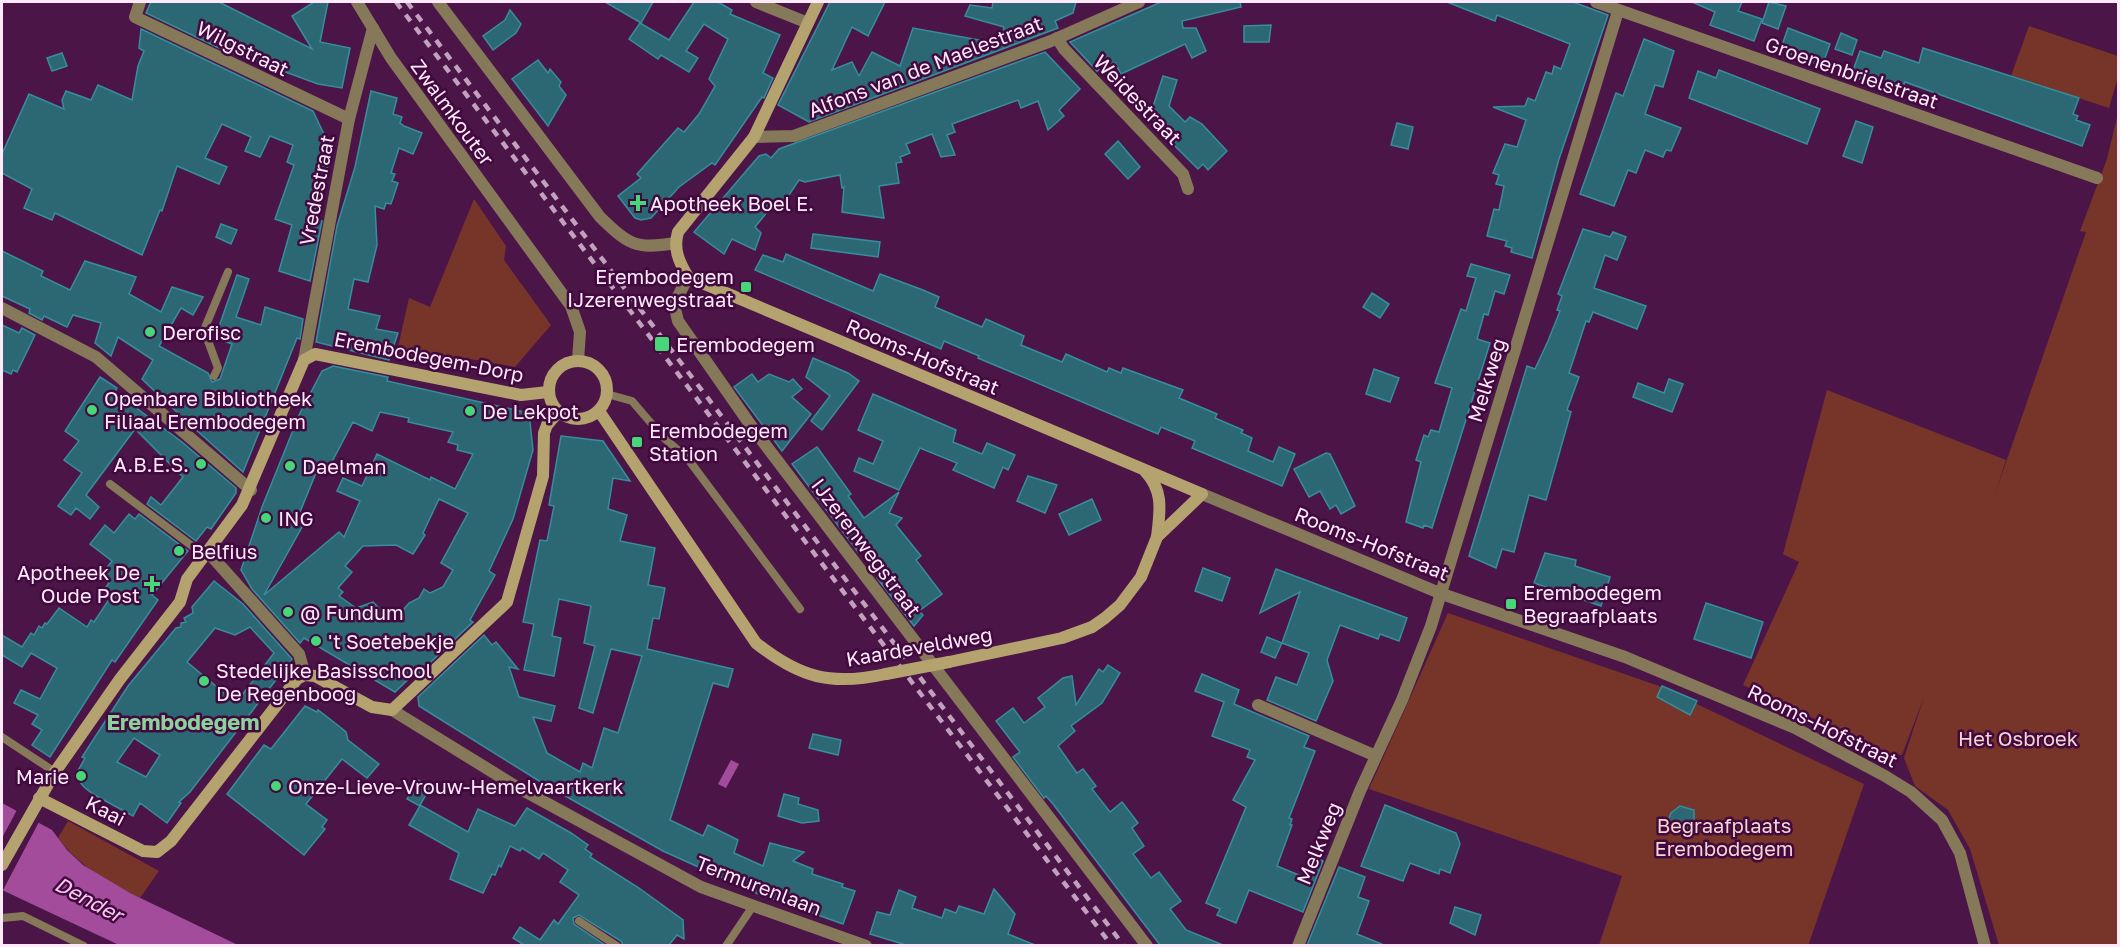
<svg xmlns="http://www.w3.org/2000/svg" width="2120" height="947" font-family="'Golos Text',sans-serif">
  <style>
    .green { fill: #773429 }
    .water { fill: #a44c9c }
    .pier { fill: #4c1548 }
    .building { fill: #2c6873; stroke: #368e9d; stroke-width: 1.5; fill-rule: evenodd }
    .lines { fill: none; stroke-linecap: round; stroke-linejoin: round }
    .lane { stroke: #85795a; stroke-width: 8 }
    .street { stroke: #85795a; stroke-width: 12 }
    .secondary { stroke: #b5a36f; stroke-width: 12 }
    .rail { stroke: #c1a1be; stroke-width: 4.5; stroke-dasharray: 8 8; stroke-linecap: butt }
    .secondary-bridge { stroke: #b5a36f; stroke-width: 12 }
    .poi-dot { fill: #47d779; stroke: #41093d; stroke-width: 2 }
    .labels { text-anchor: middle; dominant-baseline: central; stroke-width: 5; stroke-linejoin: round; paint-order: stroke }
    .street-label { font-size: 20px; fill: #fee9fb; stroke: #41093d }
    .poi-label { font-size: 20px; fill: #fee9fb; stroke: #41093d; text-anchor: start }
    .park-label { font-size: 20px; fill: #f4d4ce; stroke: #41093d }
    .water-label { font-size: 21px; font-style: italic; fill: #f7c9f0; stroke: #41093d }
    .quarter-label { font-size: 22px; font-weight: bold; fill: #8dd19d; stroke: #41093d }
  </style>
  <rect width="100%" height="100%" fill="#4c1548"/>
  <g class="green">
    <path d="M2029 26 2118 56V77L2109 108 2011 76Z"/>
    <path d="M2118 113V945H1999L1970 849 1948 810 1915 786 1904 758 1924 697 1902 755 1887 753 1743 685 1799 562 1783 554 1827 390 2006 460 1995 494 2086 232 2080 231 2107 159Z"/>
    <path d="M474 199 506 246 504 260 551 325 515 367 459 357 450 370 396 356 409 298 430 307Z"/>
    <path d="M1448 613 1659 686 1864 784 1808 946 1599 945 1622 876 1369 789Z"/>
    <path d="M68 821 159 871 140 898C109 883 79 866 58 838Z"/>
  </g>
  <g class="water">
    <path d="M731 760 739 764 726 788 718 784Z"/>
    <path d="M2 803 52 830 67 850 83 865 130 893 238 945H119L2 890Z"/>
  </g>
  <path class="pier" d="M18 808 40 820 2 892V838Z"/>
  <g class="building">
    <path d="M151 2H219L312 49 292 16 314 2H328L320 42 350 48 342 88 318 84 217 47 146 13Z"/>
    <path d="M605 2H653L641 23Z"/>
    <path d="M694 2H718L732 10 730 14 780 35 763 73 773 78 764 98 762 97 715 165 712 163 679 187 651 218 641 220 635 218 618 196 641 178 637 174 678 128 684 132 699 114 715 86 709 79 728 39 704 24 686 51 698 58 689 72 661 55 658 59 629 39 640 23 669 40Z"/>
    <path d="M830 2H885L868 36 852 27 832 70 852 62 859 76 872 52 900 66 913 28 1001 44 1004 27 965 16 970 5 992 8 993 2H1076L1073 13 1055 21 1058 28 809 122 778 105Z"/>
    <path d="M1161 2H1240L1241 7 1182 21 1183 28H1196L1206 51 1192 58 1185 44 1121 74 1115 63 1097 71 1070 42Z"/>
    <path d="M1447 2H1573L1608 15 1559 159 1532 258 1511 252 1512 248 1505 246 1507 241 1487 236 1494 209 1499 210 1504 186 1496 184 1499 175 1493 173 1505 144 1517 147 1526 120 1493 107 1525 106 1528 98 1535 101 1546 72 1552 74 1554 66 1561 69 1570 44 1497 15 1495 21Z"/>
    <path d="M1692 2H1742L1738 11 1762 19 1754 41 1710 25 1715 12Z"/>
    <path d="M1769 2 1786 6 1778 29 1762 23Z"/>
    <path d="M510 10 521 24 516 33 493 50 483 36 505 20Z"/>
    <path d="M1271 25 1269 42H1244V26Z"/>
    <path d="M1788 28 1830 44 1822 66 1780 51Z"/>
    <path d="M141 29 313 111 332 151 313 218 322 221 310 281 279 271 292 225 275 219 294 165 287 162 293 145 270 136 260 157 245 151 251 137 222 124 205 158 227 167 219 184 177 166 162 211 160 210 142 255 55 213 52 220 24 208 32 189 2 173V154L29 94 64 109 62 100 66 91 91 100 98 85 132 100 138 66 144 51 139 48Z"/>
    <path d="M1841 33 1857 40 1852 55 1835 49Z"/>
    <path d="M1644 39 1674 51 1663 87 1655 85 1645 114 1681 128 1671 151 1666 150 1663 157 1645 150 1636 173 1628 170 1614 206 1580 194 1616 93 1623 96Z"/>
    <path d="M1923 48 2079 98 2073 114 2078 116 2076 120 2090 125 2082 146 1905 82 1902 89 1895 86 1893 91 1851 76 1860 51 1881 58 1884 51 1919 63Z"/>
    <path d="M1045 52 1080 89 1059 110 1064 116 1048 130 1038 101 1021 108 1018 100 952 124 955 132 947 135 955 155 941 157 932 134 906 144 910 153 900 157 902 162 896 163 899 183 879 186 884 218 842 212 844 187 842 188 840 175 805 182 799 180 783 204 777 200 755 227 761 233 755 250 732 239 724 254 694 232 759 156 766 154 771 158 779 149Z"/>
    <path d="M62 53 67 66 52 71 47 58Z"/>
    <path d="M538 60 548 73 550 69 561 82 559 86 566 95 548 126 512 79Z"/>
    <path d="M1719 70 1820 109 1807 144 1689 98 1698 71 1716 78Z"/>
    <path d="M1163 76 1177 80 1169 106 1185 122 1190 117 1202 124 1227 151 1208 170 1203 164 1198 169 1173 144 1179 139 1163 123 1149 119Z"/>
    <path d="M371 91 397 98 393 114 402 117 400 123 404 126 422 133 413 154 399 148 391 173 395 174 392 181 398 183 391 204 386 203 384 209 375 206 377 245 368 282 354 279 348 309 380 316 376 329 398 333 389 360 316 342 337 226 355 167Z"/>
    <path d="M1856 121 1873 127 1862 163 1843 156Z"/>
    <path d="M1397 123 1413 127 1408 149 1391 145Z"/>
    <path d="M1118 141 1140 167 1128 179 1105 154Z"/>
    <path d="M221 224 237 230 231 244 216 237Z"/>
    <path d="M1583 229 1610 237 1613 232 1626 237 1617 260 1605 255 1594 288 1646 306 1637 329 1593 312 1589 322 1586 321 1569 373 1579 377 1567 410 1571 412 1546 500 1529 495 1514 552 1502 549 1496 568 1469 556 1527 366 1535 369 1548 341 1560 311 1557 310 1562 296 1558 294Z"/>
    <path d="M813 234 880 242 878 257 811 248Z"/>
    <path d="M2 251 43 271 41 276 70 290 85 261 136 277 129 294 161 312 172 287 203 297 193 315 181 308 159 346 208 373 212 382 220 379 232 344 215 338 237 275 249 279 236 317 261 325 265 307 303 319 300 339 297 338 243 472 194 428 195 423 193 418 184 419 142 379 153 360 118 337 111 356 95 343 101 323 73 315 67 327 44 316 42 320 29 313 30 309 2 296Z"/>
    <path d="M786 254 873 291 880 274 923 290 939 297 935 307 982 327 986 319 1024 336 1021 345 1062 362 1066 354 1107 372 1109 368 1121 373 1123 368 1183 390 1179 398 1217 414 1215 418 1243 430 1241 433 1252 438 1248 451 1273 462 1279 447 1295 454 1282 486 1192 448 1195 441 1161 427 1158 434 978 358 979 356 944 341 941 349 755 270 763 255 783 262Z"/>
    <path d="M1471 264 1510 275 1504 294 1495 291 1488 315 1484 314 1477 339 1490 343 1432 528 1424 525 1423 528 1406 522 1421 462 1416 460 1424 435 1428 437 1431 430 1439 432 1452 388 1435 383 1461 309 1466 311 1476 278 1467 276Z"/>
    <path d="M1372 293 1389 304 1380 318 1363 307Z"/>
    <path d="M2 325 19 333 22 328 35 335 17 372 13 370 11 374 2 370Z"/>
    <path d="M813 358 848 373 859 381 822 430 811 421 830 396 806 377Z"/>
    <path d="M333 366 388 377 387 381 529 413 533 450 513 519 489 571 495 575 470 620 473 622 416 676V672L395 692 304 638 300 643 252 589 241 570 262 507 300 413 322 371ZM380 412 409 418 408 422 453 432 448 442 458 445 457 450 473 454 455 489 431 477 430 480 377 454 362 486 343 478 337 491 360 501 344 537 339 532 264 595 306 520 300 517 302 513 300 512 318 468 327 471 353 422 372 431ZM439 499 468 513 441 563 453 570 443 587 430 593 424 589 419 598 409 603 397 617 394 614 390 619 373 602 356 608 339 596 343 592 338 588 352 572 345 566 363 546 396 545 413 554 425 535 423 533Z"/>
    <path d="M1374 369 1399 378 1390 402 1366 394Z"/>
    <path d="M752 374 758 382 769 374 789 382 793 379 802 389 792 397 811 414 782 451 734 387Z"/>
    <path d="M100 377 117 388 115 392 182 442 236 488V493L211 529 207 527 196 541 147 504 151 497 161 505 183 477 135 429 86 495 99 507 90 519 76 508 71 515 58 506 82 473 64 460 79 441 65 431Z"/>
    <path d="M1669 379 1683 384 1672 412 1633 397 1638 383 1664 393Z"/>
    <path d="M873 394 956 430 953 442 982 454 987 443 1015 455 1008 470 1003 467 994 488 953 470 957 463 920 448 899 490 854 471 859 458 873 464 883 441 858 430Z"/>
    <path d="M561 436 603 441 630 481 613 478 608 509 627 515 620 541 655 548 648 585 665 588 659 619 653 618 647 649 733 669 728 687 713 683 670 820 703 836 708 825 738 840 734 853 763 866 770 843 804 852 793 861 813 869 812 874 843 884 842 887 855 891 843 924 756 893 663 851 544 784 419 706 418 697 484 635 492 645 496 642 518 669 509 667 519 697 555 706 551 721 533 717 547 753 580 772 583 763 592 768 604 728 618 733 642 656 611 649 593 713 579 708 595 646 584 643 591 606 559 599 552 636 561 638 554 676 524 670 534 624 523 622 540 540 547 541 554 506 549 505Z"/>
    <path d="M817 447 851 494 848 496 864 518 899 492 889 513 902 518 896 525 921 556 916 560 942 594 919 611 923 615 914 626 877 578 886 572 868 549 864 547 858 552 792 464Z"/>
    <path d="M1326 453 1330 454 1355 506 1341 514 1336 505 1330 509 1320 491 1309 497 1294 469Z"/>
    <path d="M1028 476 1057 485 1045 513 1017 501Z"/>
    <path d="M1092 499 1101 520 1069 535 1059 514Z"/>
    <path d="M129 514 135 519 139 514 188 551 152 595 158 600 115 662 112 660 50 757 32 745 42 730 32 724 38 715 14 703 21 690 40 699 57 668 31 653 22 667 2 655V635L22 647 31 633 34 635 39 626 42 628 45 623 47 624 59 608 87 627 91 620 94 622 112 595 104 589 109 583 100 576 112 561 90 544 105 525 114 533Z"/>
    <path d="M1545 553 1576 560 1575 566 1610 577 1601 606 1534 583Z"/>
    <path d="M1203 568 1230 578 1222 601 1195 591Z"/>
    <path d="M1276 569 1407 618 1399 641 1380 634 1378 639 1340 625 1327 660 1333 681 1316 721 1267 700 1276 677 1297 685 1309 653 1282 643 1300 592 1260 613Z"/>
    <path d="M214 581 243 604 292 659 190 792 179 802 181 803 167 823 140 803 133 816 93 794 84 787 75 776 85 758 82 757 128 686 176 628 181 627V623L186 622 184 618 193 613 192 607ZM250 627 274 653 239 699 229 697 187 662 215 628 235 635ZM134 738 160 755 146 777 117 762Z"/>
    <path d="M1706 603 1763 622 1751 658 1694 639Z"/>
    <path d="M1267 637 1282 643 1275 658 1261 652Z"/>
    <path d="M1108 665 1120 673 1102 703 1071 726 1075 731 1058 746 1077 773 1083 769 1096 786 1092 789 1110 812 1122 802 1138 823 1132 828 1144 846 1133 854 1151 878 1159 872 1181 901 1170 909 1186 930 1223 945H1160L1053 804 1046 796 1044 798 1013 757 1020 752 996 721 1013 708 1024 723 1045 707 1038 698 1063 678 1072 676 1076 705 1099 669 1103 672Z"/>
    <path d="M1202 674 1239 690 1234 704 1309 736 1304 747 1315 751 1289 818 1292 819 1290 825H1292L1277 866 1306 878 1314 857 1323 861 1303 912 1249 890 1236 923 1217 915 1220 909 1206 903 1246 807 1233 800 1255 760 1247 757 1250 750 1212 736 1224 702 1195 691Z"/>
    <path d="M1662 686 1697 701 1690 715 1657 697Z"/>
    <path d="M305 706 317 712 318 710 340 727 346 732 348 740 379 764 367 778 342 759 306 804 327 820 322 827 325 829 304 855 227 794 264 745 271 749Z"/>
    <path d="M813 734 841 740 838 755 809 748Z"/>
    <path d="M418 780 431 786 420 805 468 832 478 809 515 826 527 808 571 833 588 845 585 849 592 854 590 857 639 888 683 920 684 939 677 935 669 945H623L621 941 579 915 573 918 574 924 605 945H524L513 938 520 927 540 940 554 920 558 924 579 895 560 882 568 870 543 853 539 859 522 848 520 851 510 846 501 867 499 865 495 875 492 874 483 893 450 879 459 853 409 825 420 806 407 799Z"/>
    <path d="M784 794 799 798 798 804 818 810 819 821 802 823 778 816Z"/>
    <path d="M1385 805 1456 833 1460 844 1450 873 1440 869 1439 874 1410 863 1403 881 1361 866Z"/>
    <path d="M1680 806 1694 810V829H1665L1671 813Z"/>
    <path d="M1339 867 1365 877 1358 897 1369 901 1357 934 1384 945H1307Z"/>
    <path d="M994 889 1015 914 1008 934 1035 945H906L870 934 877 912 890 915 899 890 916 897 912 908 942 918 945 909 956 913 959 906 984 914Z"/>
    <path d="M1455 907 1481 915 1475 935 1450 923Z"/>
  </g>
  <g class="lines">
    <g class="lane">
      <path d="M214 376 218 368 204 330 228 272"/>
      <path d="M607 394 632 401 663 437 688 459 800 609"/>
      <path d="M184 431 189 423"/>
      <path d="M110 484 204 555"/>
      <path d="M2 737 55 772"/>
      <path d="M2 918 23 916 84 946"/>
      <path d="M579 921 617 946"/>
      <path d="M726 946 753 906"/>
    </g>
    <g class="street">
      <path d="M140 2 135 17 349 119"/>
      <path d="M357 2 391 58 571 306 580 332 578 360"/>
      <path d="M438 2 600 217C628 244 635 250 675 243"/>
      <path d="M756 2 808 23"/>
      <path d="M1596 2 2097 178"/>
      <path d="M1057 38 1064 49 1183 174 1188 189"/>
      <path d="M754 137 794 136 1051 41 1139 2"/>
      <path d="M688 277 674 304 678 321 754 430 1147 946"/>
      <path d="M2 308 96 357 251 490"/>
      <path d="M304 360 349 119 373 28"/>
      <path d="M1202 494 1442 594 1625 657 1795 728 1885 776 1911 792 1942 820 1960 853 1985 946"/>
      <path d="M207 551 299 654 305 675"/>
      <path d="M1258 705 1376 756"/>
      <path d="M392 710 517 787 701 887 866 946"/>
      <path d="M1298 946 1360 791 1402 700 1431 626 1618 11"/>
    </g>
    <g class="secondary">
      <path d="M818 2 754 137 678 232C673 249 679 262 688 277L1202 494 1157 537 1141 577 1120 605 1105 618 1092 627 1062 638 949 662"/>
      <circle cx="578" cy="390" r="29"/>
      <path d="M599 411 756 643C800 678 831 686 886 674"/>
      <path d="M1145 471C1164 491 1160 511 1157 537"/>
      <path d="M39 798 143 851 157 852 171 841 297 679 305 675 315 676 372 707 392 710 507 602 543 476 544 433 547 425 558 412"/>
      <path d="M2 865 55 772 120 679 180 602 187 579 242 505 304 360 315 354 521 395 548 392"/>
    </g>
    <g class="rail">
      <path d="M396 2 1112 946"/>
      <path d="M407 2 1124 946"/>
    </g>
    <path class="secondary-bridge" d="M886 674 949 662"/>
  </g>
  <g class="poi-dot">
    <path d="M635 194h6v6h6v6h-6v6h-6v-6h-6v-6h6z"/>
    <rect x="740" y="281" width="12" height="12" rx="3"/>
    <circle cx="150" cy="332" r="6"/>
    <rect x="654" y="336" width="16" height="16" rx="3"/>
    <circle cx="92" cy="410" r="6"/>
    <circle cx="470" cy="411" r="6"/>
    <rect x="631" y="436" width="12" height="12" rx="3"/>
    <circle cx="201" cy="464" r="6"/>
    <circle cx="290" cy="466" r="6"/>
    <circle cx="266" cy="518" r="6"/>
    <circle cx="179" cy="551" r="6"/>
    <path d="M149 575h6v6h6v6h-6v6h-6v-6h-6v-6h6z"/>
    <rect x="1505" y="598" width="12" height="12" rx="3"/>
    <circle cx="288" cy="612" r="6"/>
    <circle cx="316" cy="641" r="6"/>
    <circle cx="204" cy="681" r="6"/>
    <circle cx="81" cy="776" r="6"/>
    <circle cx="276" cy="786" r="6"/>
  </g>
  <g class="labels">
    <g class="street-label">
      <text transform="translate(243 48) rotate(26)">Wilgstraat</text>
      <text transform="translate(925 66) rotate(-21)">Alfons van de Maelestraat</text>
      <text transform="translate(1852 72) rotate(19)">Groenenbrielstraat</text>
      <text transform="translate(1138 99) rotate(46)">Weidestraat</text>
      <text transform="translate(453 112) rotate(54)">Zwalmkouter</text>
      <text transform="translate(316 190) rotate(-79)">Vredestraat</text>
      <text transform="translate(429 356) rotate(11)">Erembodegem-Dorp</text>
      <text transform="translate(923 356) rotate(23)">Rooms-Hofstraat</text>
      <text transform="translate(1486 380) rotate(-73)">Melkweg</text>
      <text transform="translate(1372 543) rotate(22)">Rooms-Hofstraat</text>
      <text transform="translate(867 547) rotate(53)">IJzerenwegstraat</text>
      <text transform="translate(919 646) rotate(-10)">Kaardeveldweg</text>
      <text transform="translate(1823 725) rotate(26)">Rooms-Hofstraat</text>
      <text transform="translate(106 810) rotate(27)">Kaai</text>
      <text transform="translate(1318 843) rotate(-68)">Melkweg</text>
      <text transform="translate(759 885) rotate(21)">Termurenlaan</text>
    </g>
    <g class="poi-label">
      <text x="650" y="203">Apotheek Boel E.</text>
      <text x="734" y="276" text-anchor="end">Erembodegem<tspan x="734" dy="23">IJzerenwegstraat</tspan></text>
      <text x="162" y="332">Derofisc</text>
      <text x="676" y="344">Erembodegem</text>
      <text x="104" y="398">Openbare Bibliotheek<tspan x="104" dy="23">Filiaal Erembodegem</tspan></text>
      <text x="482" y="411">De Lekpot</text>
      <text x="649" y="430">Erembodegem<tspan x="649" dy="23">Station</tspan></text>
      <text x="189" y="464" text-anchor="end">A.B.E.S.</text>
      <text x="302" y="466">Daelman</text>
      <text x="278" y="518">ING</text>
      <text x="191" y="551">Belfius</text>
      <text x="140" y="572" text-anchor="end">Apotheek De<tspan x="140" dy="23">Oude Post</tspan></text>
      <text x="1523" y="592">Erembodegem<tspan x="1523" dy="23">Begraafplaats</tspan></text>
      <text x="300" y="612">@ Fundum</text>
      <text x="328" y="641">'t Soetebekje</text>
      <text x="216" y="670">Stedelijke Basisschool<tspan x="216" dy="23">De Regenboog</tspan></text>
      <text x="69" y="776" text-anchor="end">Marie</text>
      <text x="288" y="786">Onze-Lieve-Vrouw-Hemelvaartkerk</text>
    </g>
    <g class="park-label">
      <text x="2018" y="738">Het Osbroek</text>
      <text x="1724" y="825">Begraafplaats<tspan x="1724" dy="23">Erembodegem</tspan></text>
    </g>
    <g class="water-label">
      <text transform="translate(89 899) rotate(28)">Dender</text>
    </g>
    <g class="quarter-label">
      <text x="183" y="721">Erembodegem</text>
    </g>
  </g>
  <rect width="2120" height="947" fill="none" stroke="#fee9fb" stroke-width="6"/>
</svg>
